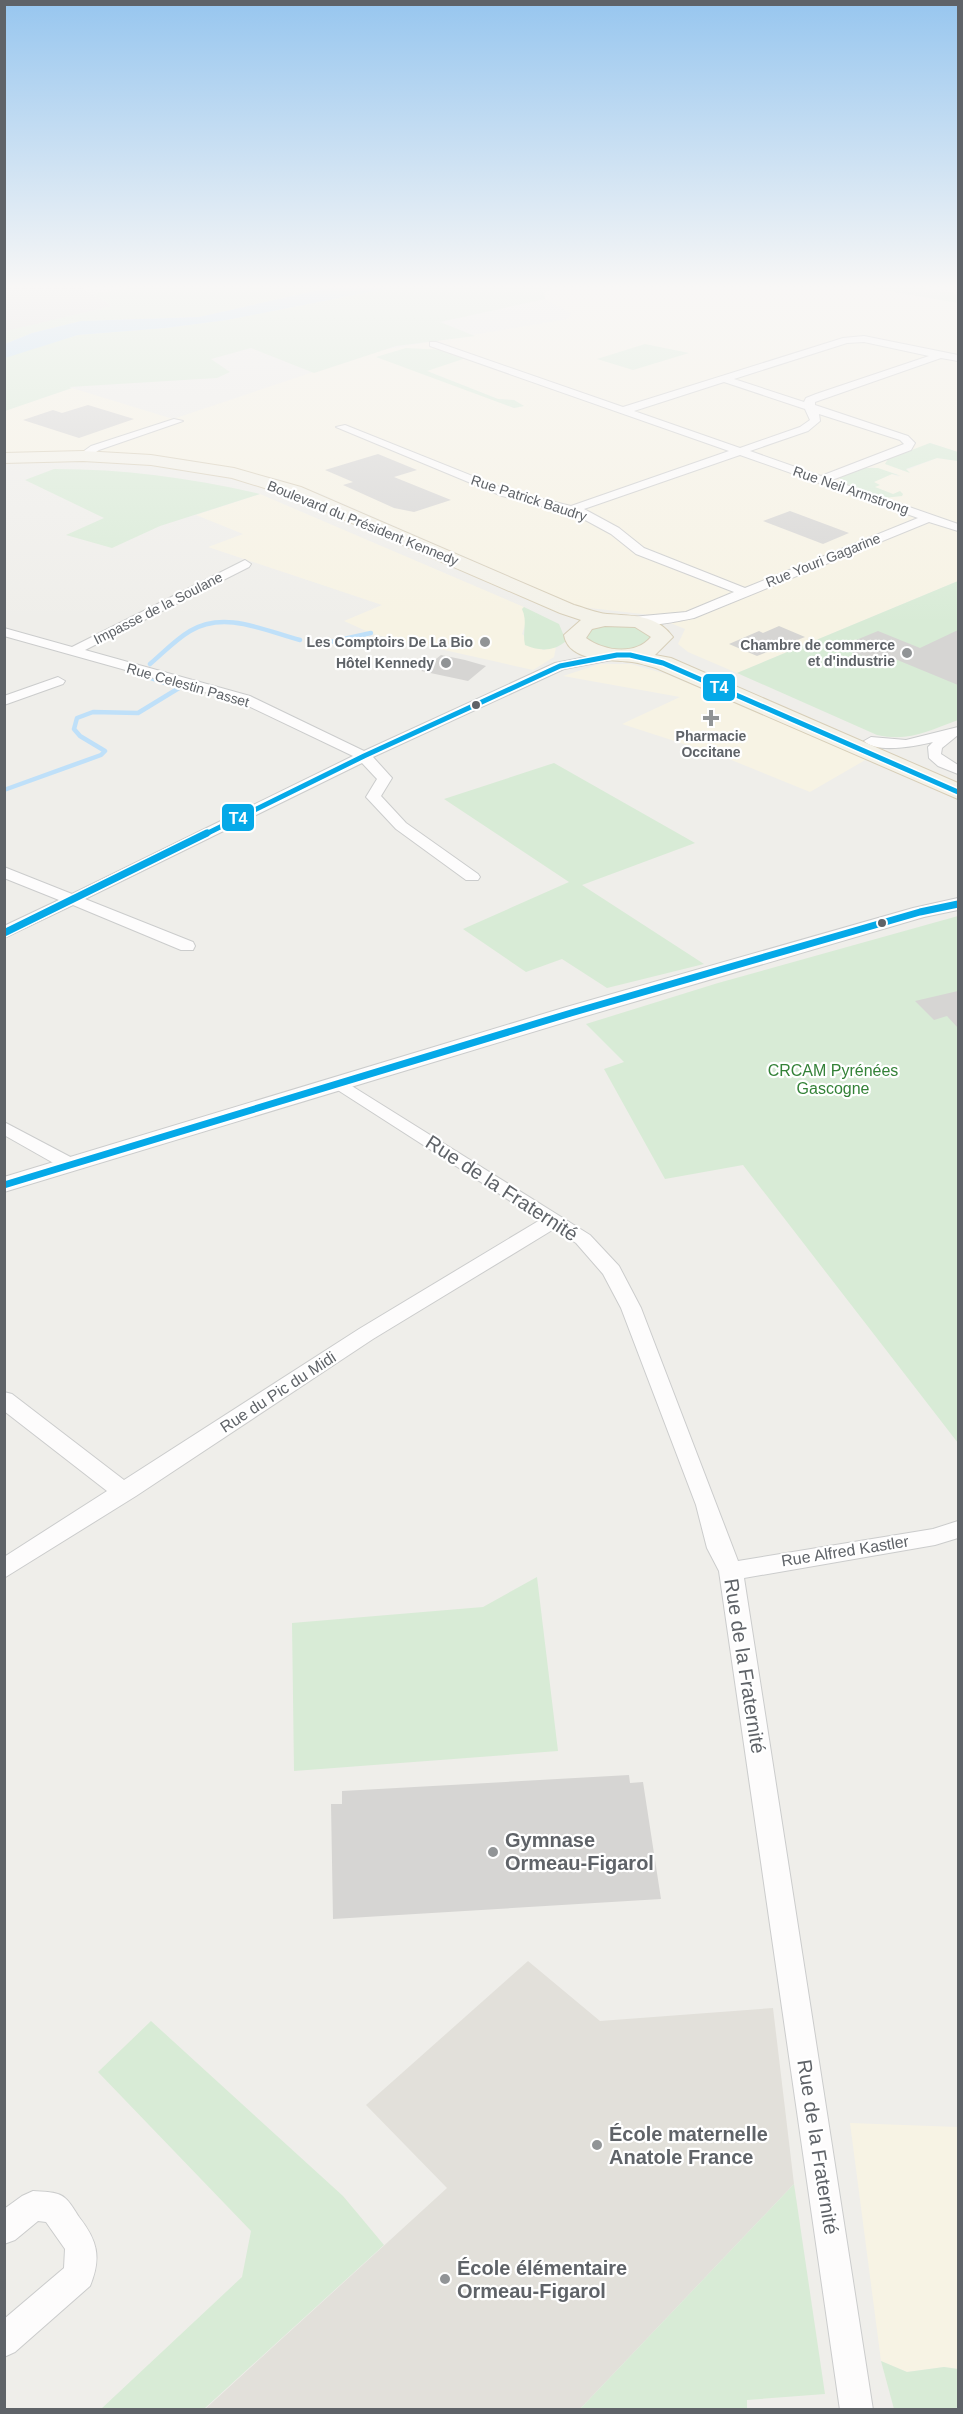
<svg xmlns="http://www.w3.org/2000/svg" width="963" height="2414" font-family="Helvetica,sans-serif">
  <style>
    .commercial { fill: #f7f3e4; fill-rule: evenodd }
    .industrial { fill: #dfddda }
    .education { fill: #e2e0da }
    .green { fill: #d8ebd6 }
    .water { fill: #bfe0f9 }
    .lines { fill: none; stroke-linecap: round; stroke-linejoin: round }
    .stream { stroke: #bfe0f9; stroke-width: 4.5 }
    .building { fill: #d6d5d3 }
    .minor-casing { stroke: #cbcccc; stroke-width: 2 }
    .tertiary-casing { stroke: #cbcccc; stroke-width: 2 }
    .primary-casing { stroke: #d7ceb8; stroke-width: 2 }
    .minor { fill: #fdfcfc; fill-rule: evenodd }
    .tertiary { fill: #fdfcfc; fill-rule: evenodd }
    .primary { fill: #f4f2e9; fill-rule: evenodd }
    .bus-1-far1-casing { stroke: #fff; stroke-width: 8 }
    .bus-1-casing { stroke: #fff; stroke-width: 10 }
    .bus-1-far1 { stroke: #05a9e8; stroke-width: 5 }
    .bus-1 { stroke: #05a9e8; stroke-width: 7 }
    .poi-dot { fill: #919496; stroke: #fff; stroke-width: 2 }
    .bus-dot { fill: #5f6368; stroke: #fff; stroke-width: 2 }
    .labels { text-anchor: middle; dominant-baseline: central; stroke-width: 4.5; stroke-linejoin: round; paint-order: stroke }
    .far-street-label { font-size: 14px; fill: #5f6368; stroke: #fff }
    .far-poi-label { font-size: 14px; font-weight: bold; fill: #5f6368; stroke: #fff; text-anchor: end }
    .park-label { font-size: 16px; fill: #348238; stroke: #fff }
    .street-label { font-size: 16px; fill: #5f6368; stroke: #fff }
    .near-street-label { font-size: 20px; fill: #5f6368; stroke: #fff }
    .near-poi-label { font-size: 20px; font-weight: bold; fill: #5f6368; stroke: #fff; text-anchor: start }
    .line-badge { stroke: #fff; stroke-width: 2 }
    .badge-label { font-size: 16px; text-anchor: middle; font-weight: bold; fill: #fff }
  </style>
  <rect width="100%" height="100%" fill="#efeeea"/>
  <g class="commercial">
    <path d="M561 285H854L958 303V452L930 443 885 463 904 471 937 458 958 461V581L737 673 688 652 678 644 685 629 651 615 581 607 319 493 279 479 203 462 147 454 75 451 5 453 4 411 72 388 173 419 376 351 568 319 571 313 545 299 544 293ZM377 356 465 358 427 371 498 399 514 400 524 406 514 408ZM872 467 897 474 899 477 892 474 873 482 874 487 893 494 841 476Z"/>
    <path d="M260 494 524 607 522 609 527 619 522 634 543 650 556 647 554 657 533 670 373 634 344 621 382 605 208 547 243 534 196 515Z"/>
    <path d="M600 664H631L666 674 867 759 810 792 724 757 622 724 680 697 563 676Z"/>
    <path d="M850 2123 958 2127V2369L944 2367 907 2372 881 2361Z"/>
  </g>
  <path class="industrial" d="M5 285H77L112 306 5 332Z"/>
  <path class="education" d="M528 1961 600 2021 773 2008 794 2184 580 2409 204 2410 447 2188 366 2105Z"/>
  <g class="green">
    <path d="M142 285H341L199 317 81 321 32 333 5 344 6 331 112 306 92 294Z"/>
    <path d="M405 285H561L544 293 545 299 440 322 475 336 396 346 314 373 251 348 211 359 230 372 217 378 69 387 72 388 5 411 4 358 14 354 78 335 166 328 227 320Z"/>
    <path d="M854 285H903L958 294V303Z"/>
    <path d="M645 344 689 353 633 370 597 359Z"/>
    <path d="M406 348 444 350 466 358 427 371 498 399 514 400 524 406 514 408 376 357Z"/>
    <path d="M930 443 958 452V461L937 458 906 469 910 473 885 464 888 459Z"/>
    <path d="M862 468H878L901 476 892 474 874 482 880 485 875 487 893 494 900 491 903 494 902 496 884 498 839 481 841 476Z"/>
    <path d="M54 469C125 469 191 478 260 494L160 526 112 548 66 535 104 518 25 480Z"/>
    <path d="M958 581V720C928 731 909 742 877 735L737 673Z"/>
    <path d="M524 607 559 624 566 641C554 652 538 651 525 645 522 631 528 622 522 609Z"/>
    <path d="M602 625H633L650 636 649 641C631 658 605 648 586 639L588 631Z"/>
    <path d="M554 763 695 843 582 885 704 964 607 988 562 959 526 972 463 929 569 882 444 799Z"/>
    <path d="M958 916V1443L743 1165 665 1179 604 1069 624 1062 586 1024 718 983Z"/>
    <path d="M537 1577 558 1751 294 1771 292 1623 483 1607Z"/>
    <path d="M151 2021 343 2196 384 2245 204 2409H101L242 2277 251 2231 98 2072Z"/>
    <path d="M794 2184 825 2394 747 2400V2409H580Z"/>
    <path d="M881 2361 907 2372 944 2367 958 2369V2409H894Z"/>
  </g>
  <path class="water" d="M341 285H405L227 320 166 328 78 335 5 358V344L32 333 81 321 199 317Z"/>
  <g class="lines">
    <g class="stream">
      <path d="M321 644 371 633"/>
      <path d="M150 664C163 653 175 640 190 631 225 610 265 631 300 640"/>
      <path d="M4 790 101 755 105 751 80 736 74 729 77 718 93 712 138 713 179 688 139 674"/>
    </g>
  </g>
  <g class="building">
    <path d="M88 405 134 419 79 438 23 420 53 410 62 413Z"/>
    <path d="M378 454 417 470 394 477 451 500 414 512 394 508 343 485 353 482 325 470Z"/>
    <path d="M790 511 849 533 823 544 763 521Z"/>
    <path d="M779 626 805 637 757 656 729 644 759 631 763 633Z"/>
    <path d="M958 630V685L895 659 872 660 839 647 878 631 920 648Z"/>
    <path d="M441 655 465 660 486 666 468 681 421 671Z"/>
    <path d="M958 991V1028L947 1016 934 1020 915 1001Z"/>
    <path d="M629 1775 630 1783 643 1782 661 1899 333 1919 331 1804H342V1791Z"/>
  </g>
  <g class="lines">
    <g class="minor-casing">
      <g id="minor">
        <path d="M864 336 958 355V361L941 358 815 402V405L908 436 915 443 911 450 832 480 958 524V531L929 522 694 618C679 621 636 631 626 621L632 617 686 612 734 592 636 554 611 534 576 515 502 496 336 427 345 425 510 491 571 506 729 451 430 346V342H436L623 407 843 338ZM864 342 929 356 816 394 806 398 804 402 734 379 847 343ZM724 382 805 409 810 420 800 427 740 448 634 411ZM819 414 900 440 904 444 821 476 750 451 808 431 820 421ZM740 455 918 518 745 588 644 548 619 528 584 509Z"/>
        <path d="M174 419 183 421 99 450 87 458 77 456 91 446Z"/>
        <path d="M245 560 251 564 249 567 85 650 250 696 364 751 555 663 617 651 624 655 617 659 564 669 373 757 392 778 381 796 406 823 478 874 480 877 478 880H466L396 829 366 797 377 779 362 763 85 899 193 942 195 946 193 950H181L73 905 4 938V926L59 900 4 878V867L72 894 353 756 240 702 4 636V628L72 647Z"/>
        <path d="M58 677 65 681 63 684 4 705V696Z"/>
        <path d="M958 727V735L942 748 941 754 958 765V774L938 766 929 758 928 747 933 742C916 746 877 754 864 741L871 737 906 740Z"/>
        <path d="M339 1078 590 1235 619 1266 641 1308 738 1561 933 1529 958 1521V1538L935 1545 744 1578 873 2410H840L719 1571 707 1548 696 1505 621 1308 603 1274 576 1243 554 1229 373 1339 136 1496 4 1578V1557L107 1491 4 1411V1392L12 1394 124 1480 359 1329 540 1220 333 1087 330 1083 333 1079Z"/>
        <path d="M4 1122 78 1161 81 1165 78 1169H64L4 1135Z"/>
        <path d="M33 2191C43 2192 57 2191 65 2198 70 2202 75 2211 79 2217 97 2240 102 2257 90 2286L15 2352 4 2357V2319L64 2268 65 2249 46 2222 38 2221 15 2240 4 2244V2209L22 2196Z"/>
      </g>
    </g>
    <g class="tertiary-casing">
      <path id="tertiary" d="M958 898V910L924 917 579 1018 4 1192V1177L563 1008 913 908Z"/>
    </g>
    <g class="primary-casing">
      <path id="primary" d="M83 451 151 455 234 468 301 487 574 605C585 608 596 613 607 614 633 616 656 614 673 637L655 655 671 658 958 783V799L656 668C648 666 640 663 632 662 611 659 569 663 564 635L581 620 560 613 287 495 232 478 151 465 83 461 4 463V453ZM605 626 635 627 651 637C635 656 604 651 586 638L592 629Z"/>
    </g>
    <use href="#minor" class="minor"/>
    <use href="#tertiary" class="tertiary"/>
    <use href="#primary" class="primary"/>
    <g class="bus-1-far1-casing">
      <path id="bus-1-far1" d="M204 835 364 756 560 666 617 655H630L663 663 958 792"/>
    </g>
    <g class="bus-1-casing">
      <g id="bus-1">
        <path d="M4 933 207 833"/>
        <path d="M4 1185 571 1013 920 912 958 904"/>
      </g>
    </g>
    <use href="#bus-1-far1" class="bus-1-far1"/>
    <use href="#bus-1" class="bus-1"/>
  </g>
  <linearGradient id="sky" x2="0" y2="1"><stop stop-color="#97c6ef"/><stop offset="0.46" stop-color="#f8f7f6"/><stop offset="1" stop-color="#f8f7f6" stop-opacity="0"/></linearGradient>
  <rect width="963" height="623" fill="url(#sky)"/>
  <g class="poi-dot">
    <circle cx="485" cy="642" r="6"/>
    <circle cx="907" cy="653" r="6"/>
    <circle cx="446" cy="663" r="6"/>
    <path d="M708 709h6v6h6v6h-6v6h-6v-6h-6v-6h6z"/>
    <circle cx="493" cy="1852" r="6"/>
    <circle cx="597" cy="2145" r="6"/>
    <circle cx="445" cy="2279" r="6"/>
  </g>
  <g class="bus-dot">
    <circle cx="476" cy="705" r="5"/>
    <circle cx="882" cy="923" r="5"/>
  </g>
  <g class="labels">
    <g class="far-street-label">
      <text transform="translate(851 490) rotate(19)">Rue Neil Armstrong</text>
      <text transform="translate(529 498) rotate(18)">Rue Patrick Baudry</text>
      <text transform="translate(363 523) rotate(22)">Boulevard du Président Kennedy</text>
      <text transform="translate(823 560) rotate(-22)">Rue Youri Gagarine</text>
      <text transform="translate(158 608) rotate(-27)">Impasse de la Soulane</text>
      <text transform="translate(188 685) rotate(16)">Rue Celestin Passet</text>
    </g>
    <g class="far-poi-label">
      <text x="473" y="642">Les Comptoirs De La Bio</text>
      <text x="895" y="645">Chambre de commerce<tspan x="895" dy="16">et d'industrie</tspan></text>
      <text x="434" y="663">Hôtel Kennedy</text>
      <text x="711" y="736" text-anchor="middle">Pharmacie<tspan x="711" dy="16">Occitane</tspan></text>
    </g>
    <g class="park-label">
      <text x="833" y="1070">CRCAM Pyrénées<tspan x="833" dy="18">Gascogne</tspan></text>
    </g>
    <g class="street-label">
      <text transform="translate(278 1392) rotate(-33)">Rue du Pic du Midi</text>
      <text transform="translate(845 1551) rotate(-9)">Rue Alfred Kastler</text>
    </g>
    <g class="near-street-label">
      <text transform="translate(502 1188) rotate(33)">Rue de la Fraternité</text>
      <text transform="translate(745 1666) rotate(81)">Rue de la Fraternité</text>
      <text transform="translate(818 2147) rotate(81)">Rue de la Fraternité</text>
    </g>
    <g class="near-poi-label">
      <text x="505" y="1840">Gymnase<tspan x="505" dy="23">Ormeau-Figarol</tspan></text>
      <text x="609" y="2134">École maternelle<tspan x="609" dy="23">Anatole France</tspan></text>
      <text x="457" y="2268">École élémentaire<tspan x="457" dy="23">Ormeau-Figarol</tspan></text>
    </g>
  </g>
  <g class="line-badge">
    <rect x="702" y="673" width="34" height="29" rx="6" fill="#05a9e8"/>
    <rect x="221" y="803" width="34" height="29" rx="6" fill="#05a9e8"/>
  </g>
  <g class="badge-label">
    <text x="719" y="693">T4</text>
    <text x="238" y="824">T4</text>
  </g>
  <rect width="963" height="2414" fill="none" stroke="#5f6368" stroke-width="12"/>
</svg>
